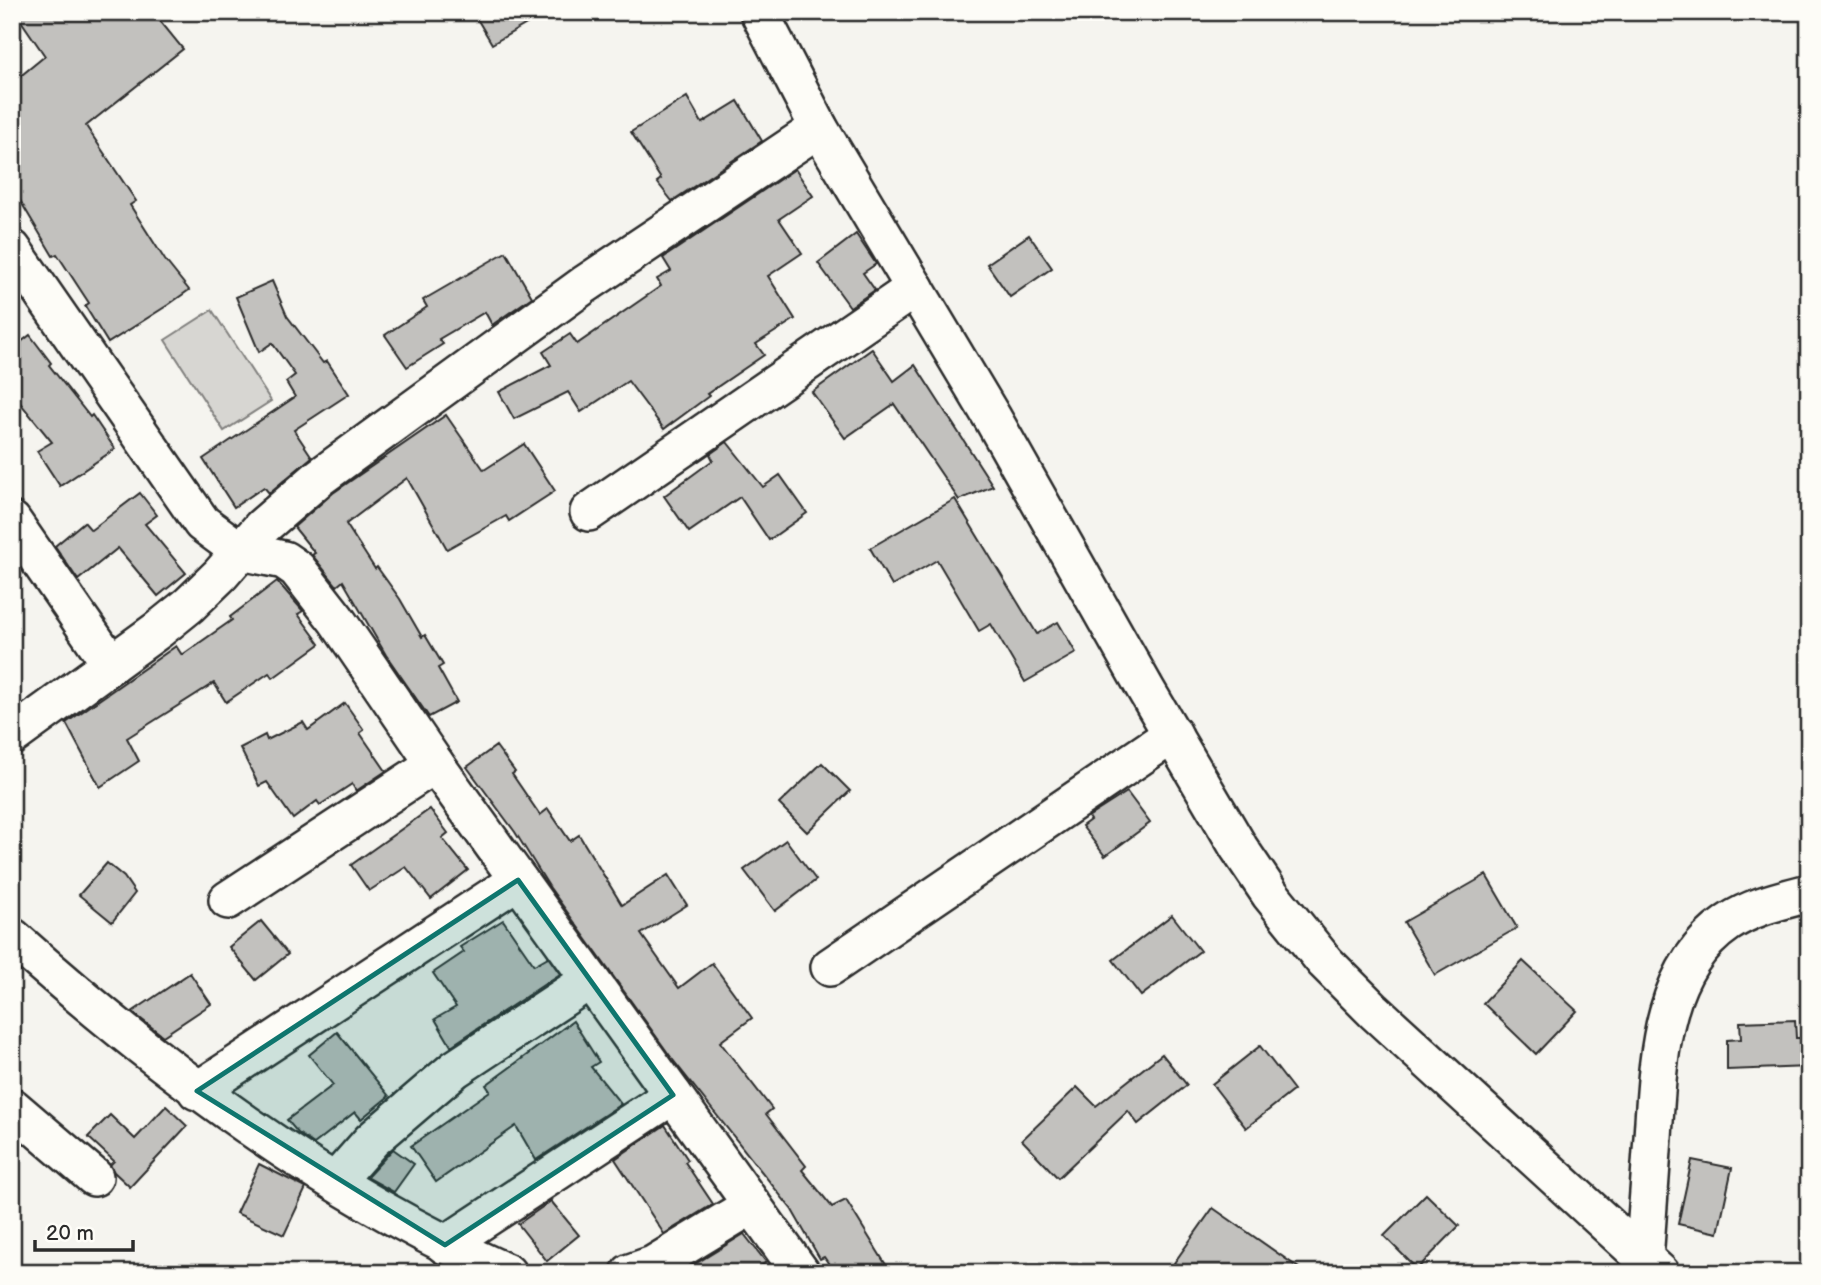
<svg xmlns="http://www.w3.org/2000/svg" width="1821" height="1285" font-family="'Balsamiq Sans',sans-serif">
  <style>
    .green { fill: #d7d6d2; stroke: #81807e; stroke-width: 2 }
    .building { fill: #c2c1be; stroke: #2b2b2b; stroke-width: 2 }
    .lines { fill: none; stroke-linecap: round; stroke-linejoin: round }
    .minor-casing { stroke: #2b2b2b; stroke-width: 42 }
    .minor { stroke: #fdfcf7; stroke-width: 37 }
    .marked { fill: #0f766e; fill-opacity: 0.2; stroke: #0f766e; stroke-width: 5; stroke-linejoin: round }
  </style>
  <rect width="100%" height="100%" fill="#f5f4ef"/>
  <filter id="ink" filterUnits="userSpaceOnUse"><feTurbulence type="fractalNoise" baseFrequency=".0143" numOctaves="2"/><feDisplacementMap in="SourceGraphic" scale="14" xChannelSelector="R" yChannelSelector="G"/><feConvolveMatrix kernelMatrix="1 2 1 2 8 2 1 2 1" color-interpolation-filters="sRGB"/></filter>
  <g filter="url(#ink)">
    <path class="green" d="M212 310 271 401 224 431 165 340Z"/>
    <g class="building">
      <path d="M15 12H153L183 49 86 126 136 201 130 205 165 260 189 290 168 305 108 343 85 306 89 303 57 254 53 256 12 187V83L45 56Z"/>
      <path d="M473 12H547L492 44Z"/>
      <path d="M687 97 702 123 738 101 762 141 672 201 657 182 661 179 631 132Z"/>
      <path d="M795 169 813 196 779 219 802 253 768 276 795 319 756 344 764 355 707 394 709 396 664 429 628 381 581 412 568 392 514 419 499 392 551 365 543 352 570 334 577 344 661 286 657 279 671 271 663 258Z"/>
      <path d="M856 234 876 264 863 273 875 290 850 307 818 263Z"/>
      <path d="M1029 235 1052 268 1010 297 987 264Z"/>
      <path d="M506 252 532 297 492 325 485 312 439 339 443 344 407 367 385 335 427 307 423 300Z"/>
      <path d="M272 281 287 316 323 363 327 361 349 394 294 430 312 457 269 493 264 487 234 507 203 459 295 397 286 382 295 375 272 343 259 352 236 297Z"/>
      <path d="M30 335 51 363 49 365 90 417 92 415 115 449 60 486 37 451 52 442 12 393V349Z"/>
      <path d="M872 349 894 381 915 365 993 486 959 500 894 404 845 438 812 392Z"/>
      <path d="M446 415 484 470 524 444 555 491 509 521 506 516 447 549 407 478 346 524 375 569 377 567 400 599 422 637 425 635 443 665 438 668 457 702 429 717 386 655 343 581 337 586 312 555 315 553 294 527 333 493Z"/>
      <path d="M727 442 763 487 780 475 807 513 769 540 740 497 689 532 664 496 713 460 710 454Z"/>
      <path d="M140 493 157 515 145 524 186 573 158 596 118 548 78 580 55 546 84 522 91 530Z"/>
      <path d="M955 499 1037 634 1058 622 1076 653 1025 682 991 624 979 631 937 560 892 586 870 548Z"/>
      <path d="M277 581 303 611 298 614 320 644 273 678 269 673 226 702 214 683 127 738 139 761 100 787 66 723 176 646 182 655 232 620 230 617Z"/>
      <path d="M345 703 364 730 360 733 386 771 356 791 352 784 320 805 317 801 293 819 267 782 259 786 240 748 265 735 267 740 303 722 308 730Z"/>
      <path d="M496 746 515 772 512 774 540 815 548 809 570 841 579 835 622 905 668 875 687 905 641 934 679 988 712 963 752 1018 720 1042 772 1109 766 1114 806 1166 802 1170 832 1207 846 1200 891 1273H835L824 1257 820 1259 792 1210 673 1060 550 888 515 832 467 767Z"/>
      <path d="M822 763 850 791 807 832 779 804Z"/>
      <path d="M1127 792 1150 823 1105 856 1082 826 1090 820 1088 817Z"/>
      <path d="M430 809 448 833 442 838 468 870 431 899 406 867 369 891 351 865Z"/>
      <path d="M786 840 816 880 775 911 744 870Z"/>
      <path d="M107 863 124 877 135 893 112 922 79 895Z"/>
      <path d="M1486 875 1517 928 1435 975 1404 922Z"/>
      <path d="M1172 915 1200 951 1141 996 1113 960Z"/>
      <path d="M503 920 534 965 548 957 560 974 451 1046 435 1019 456 1007 433 973 464 952 460 947Z"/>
      <path d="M261 921 288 954 256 980 229 947Z"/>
      <path d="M1523 961 1577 1011 1536 1054 1483 1003Z"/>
      <path d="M190 973 211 1004 163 1036 132 1012Z"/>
      <path d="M1795 1020 1796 1038H1807L1808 1067 1727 1070V1040L1741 1039 1740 1022Z"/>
      <path d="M573 1021 599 1062 591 1067 621 1104 536 1160 516 1126 436 1182 411 1146 490 1091 486 1085Z"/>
      <path d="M337 1032 389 1096 361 1119 355 1112 314 1144 298 1133 287 1120 333 1085 309 1055Z"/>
      <path d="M1260 1046 1294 1090 1246 1128 1212 1084Z"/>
      <path d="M1162 1054 1187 1085 1138 1124 1128 1111 1058 1178 1022 1140 1077 1087 1096 1106Z"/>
      <path d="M166 1106 187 1126 130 1187 114 1172 110 1165 114 1161 88 1137 110 1115 135 1139Z"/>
      <path d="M665 1125 688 1160 685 1162 713 1204 664 1234 615 1159Z"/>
      <path d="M393 1149 414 1164 394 1192 367 1177Z"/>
      <path d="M1692 1160 1732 1168 1718 1233 1678 1224Z"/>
      <path d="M259 1164 306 1188 284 1235 236 1213Z"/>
      <path d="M1426 1194 1459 1226 1417 1269 1384 1236Z"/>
      <path d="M551 1201 579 1235 547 1261 518 1224Z"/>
      <path d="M1213 1208 1306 1273H1188L1174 1263Z"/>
      <path d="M744 1234 766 1262 752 1273H698L692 1266Z"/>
    </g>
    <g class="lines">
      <g class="minor-casing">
        <g id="minor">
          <path d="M759 12 819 128 993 419 1146 690 1239 848 1270 894 1325 962 1374 1011 1660 1273"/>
          <path d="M12 249 202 523 240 551 284 560 297 569 336 619 435 764 801 1273"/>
          <path d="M589 512 915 288"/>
          <path d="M12 521 111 664"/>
          <path d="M12 736 158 630 189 605 220 575 262 527 320 477 584 285 819 128"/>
          <path d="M228 900 435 764"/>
          <path d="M12 937C161 1070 324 1192 507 1273"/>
          <path d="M830 967 1173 734"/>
          <path d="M197 1091 518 880"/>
          <path d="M12 1107 94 1177"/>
          <path d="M335 1182 372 1140 455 1069 590 980"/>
          <path d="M445 1245 673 1095"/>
          <path d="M1644 1260C1647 1219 1650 1178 1653 1137 1658 1062 1659 970 1728 923 1751 907 1782 900 1809 893"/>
          <path d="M630 1273 653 1265 752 1205"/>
        </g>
      </g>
      <use href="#minor" class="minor"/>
    </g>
  </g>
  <path class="marked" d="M518 880 673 1095 445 1245 197 1091Z"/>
  <rect width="1821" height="1285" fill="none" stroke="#fdfcf7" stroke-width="42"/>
  <rect x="21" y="21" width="1779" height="1243" fill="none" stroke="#2b2b2b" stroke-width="2.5" filter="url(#ink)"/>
  <path d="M35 1240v10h98v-10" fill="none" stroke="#2b2b2b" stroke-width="3.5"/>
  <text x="46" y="1240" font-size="21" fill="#2b2b2b" stroke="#fdfcf7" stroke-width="5" paint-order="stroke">20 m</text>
</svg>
